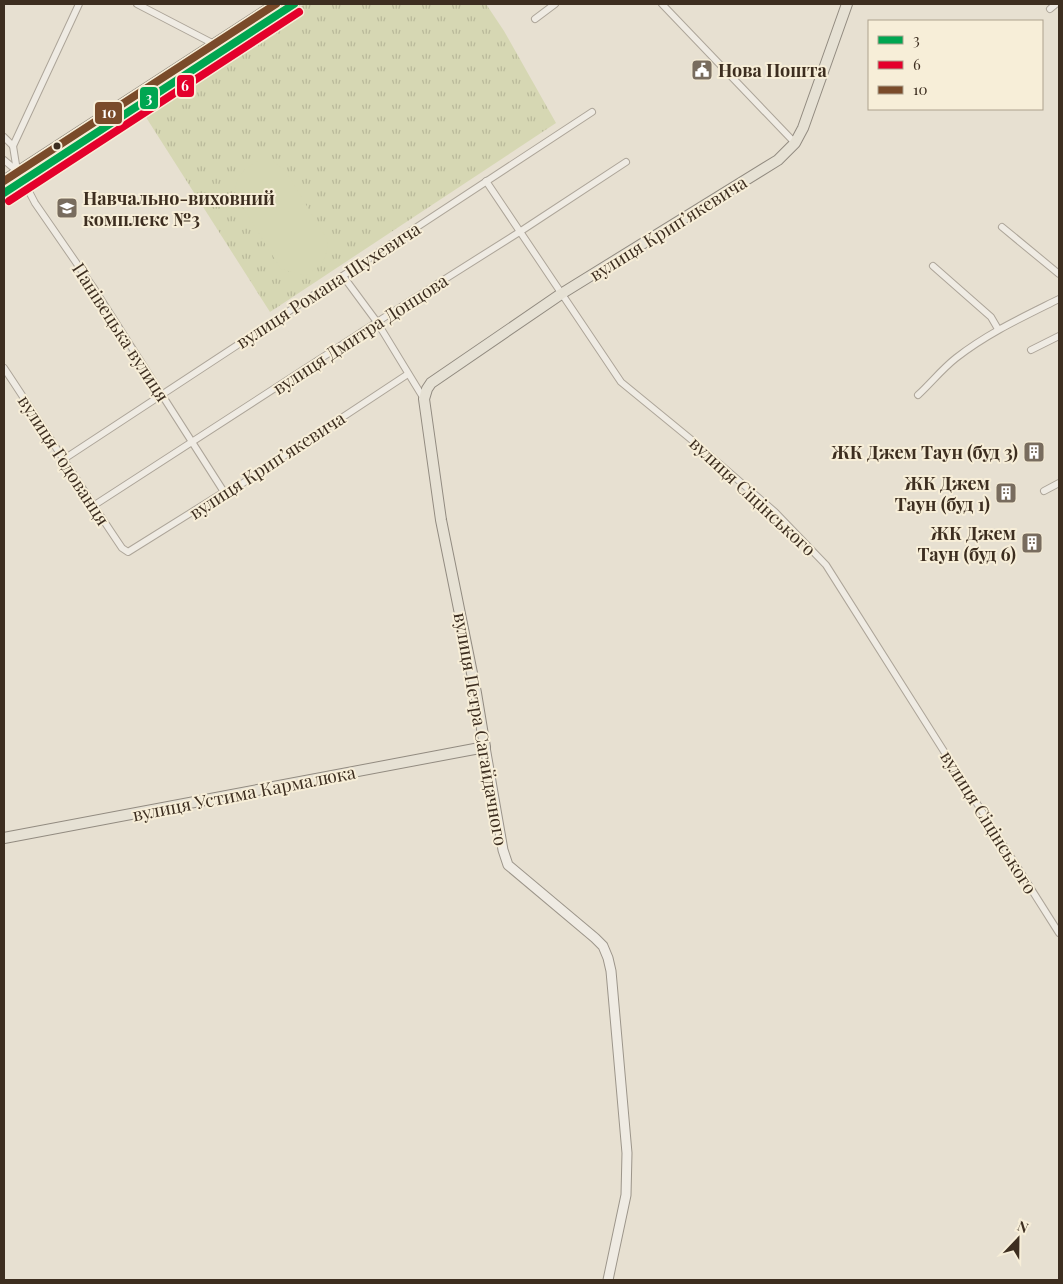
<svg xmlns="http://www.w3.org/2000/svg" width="1063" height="1284" font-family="'Playfair Display',serif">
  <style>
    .grass { fill: url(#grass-tufts) }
    .pitch { fill: #d6d7b3 }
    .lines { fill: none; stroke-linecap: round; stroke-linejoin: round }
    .minor-casing { stroke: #ada599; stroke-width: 8 }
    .secondary-casing { stroke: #9c958a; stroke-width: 11 }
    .primary-casing { stroke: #928b80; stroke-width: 12 }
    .minor { stroke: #efebe3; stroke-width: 6 }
    .secondary { stroke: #efebe3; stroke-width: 9 }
    .primary { stroke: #e6e1d4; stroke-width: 10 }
    .bus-1-casing { stroke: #f7eed8; stroke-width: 11 }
    .bus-2-casing { stroke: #f7eed8; stroke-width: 11 }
    .bus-3-casing { stroke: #f7eed8; stroke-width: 11 }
    .bus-1 { stroke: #00a651; stroke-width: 8 }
    .bus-2 { stroke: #e4002b; stroke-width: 8 }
    .bus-3 { stroke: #7a4b2a; stroke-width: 8 }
    .bus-dot { fill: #3d2e20; stroke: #f7eed8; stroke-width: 2 }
    .labels { text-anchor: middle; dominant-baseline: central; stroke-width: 4; stroke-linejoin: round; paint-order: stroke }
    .poi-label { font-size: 18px; font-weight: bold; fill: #3d2e20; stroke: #f7eed8; text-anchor: end }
    .street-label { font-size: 18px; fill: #3d2e20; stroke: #f7eed8 }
    .line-badge { stroke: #f7eed8; stroke-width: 2 }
    .badge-label { font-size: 14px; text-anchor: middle; font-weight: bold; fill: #fff }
  </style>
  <defs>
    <pattern id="grass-tufts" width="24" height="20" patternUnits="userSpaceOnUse" patternTransform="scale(1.25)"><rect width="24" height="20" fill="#d6d7b3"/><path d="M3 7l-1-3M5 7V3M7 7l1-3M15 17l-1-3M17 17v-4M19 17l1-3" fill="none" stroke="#b9b99a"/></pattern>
  </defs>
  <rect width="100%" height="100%" fill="#e7e0d1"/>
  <path class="grass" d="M305 4H486L504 31 556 123 270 312 142 111Z"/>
  <path class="pitch" d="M258 161H272L285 170 328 241C326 262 322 265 305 276L281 269 235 195C236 174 242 171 258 161Z"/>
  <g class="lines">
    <g class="minor-casing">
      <g id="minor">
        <path d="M137 4 214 44"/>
        <path d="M662 4 795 143"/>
        <path d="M1050 9 1056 4"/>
        <path d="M535 19 555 4"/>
        <path d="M4 137 13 146 17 171"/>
        <path d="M13 146 79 4"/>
        <path d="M4 160 17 171 23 180 35 203 93 287 224 492"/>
        <path d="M486 181 621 382 693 441 775 512 826 565 1059 933"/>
        <path d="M1002 227 1059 274"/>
        <path d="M933 266 991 317 998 329"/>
        <path d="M343 276 377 322 424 399"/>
        <path d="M1031 350 1059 336"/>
        <path d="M4 368C44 428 82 489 122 548L128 552 224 492 237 487 408 374"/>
        <path d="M918 395C931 383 942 369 956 358 988 333 1023 317 1059 299"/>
        <path d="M64 459 592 112"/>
        <path d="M1044 491 1059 483"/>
        <path d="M93 506 377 322 521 231 626 162"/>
      </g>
    </g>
    <g class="secondary-casing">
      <g id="secondary">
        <path d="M4 180 275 4"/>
        <path d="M4 193 294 4"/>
        <path d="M485 747 503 850 508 865 595 938 603 946 608 958 611 971 627 1153 626 1195 608 1280"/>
      </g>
    </g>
    <g class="primary-casing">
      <path id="primary" d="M4 838 485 747 476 693 441 520 424 399 427 389 431 383 561 294 778 160 795 143 803 128 847 4"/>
    </g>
    <use href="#minor" class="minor"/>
    <use href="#secondary" class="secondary"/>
    <use href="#primary" class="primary"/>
    <g class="bus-1-casing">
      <path id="bus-1" d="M4 193 294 4"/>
    </g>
    <g class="bus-2-casing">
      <path id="bus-2" d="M9 201 299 12"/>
    </g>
    <g class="bus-3-casing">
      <path id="bus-3" d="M4 181 276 4"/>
    </g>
    <use href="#bus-1" class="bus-1"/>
    <use href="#bus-2" class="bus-2"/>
    <use href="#bus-3" class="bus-3"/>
  </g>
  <defs>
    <g id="civic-square" transform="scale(1.125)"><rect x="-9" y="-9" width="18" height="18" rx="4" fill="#786c5e" stroke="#f7eed8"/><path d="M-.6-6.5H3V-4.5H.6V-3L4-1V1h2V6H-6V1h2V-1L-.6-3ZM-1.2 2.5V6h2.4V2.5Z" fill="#fff"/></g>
    <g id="school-square" transform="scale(1.125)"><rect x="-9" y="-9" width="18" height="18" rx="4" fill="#786c5e" stroke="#f7eed8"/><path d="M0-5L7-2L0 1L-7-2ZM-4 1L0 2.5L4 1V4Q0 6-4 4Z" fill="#fff"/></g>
    <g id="building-square" transform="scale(1.125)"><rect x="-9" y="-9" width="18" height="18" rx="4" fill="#786c5e" stroke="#f7eed8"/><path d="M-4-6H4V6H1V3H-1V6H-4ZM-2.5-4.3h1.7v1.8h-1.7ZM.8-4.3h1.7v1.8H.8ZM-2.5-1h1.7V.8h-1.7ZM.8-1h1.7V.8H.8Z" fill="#fff"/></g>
  </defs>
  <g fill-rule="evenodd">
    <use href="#civic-square" x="702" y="70"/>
    <use href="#school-square" x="67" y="208"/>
    <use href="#building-square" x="1034" y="452"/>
    <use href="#building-square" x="1006" y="493"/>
    <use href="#building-square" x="1032" y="543"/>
  </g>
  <circle class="bus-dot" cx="57" cy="146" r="4.5"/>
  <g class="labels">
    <g class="poi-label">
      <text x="718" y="70" text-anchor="start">Нова Пошта</text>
      <text x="83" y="198" text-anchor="start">Навчально-виховний<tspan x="83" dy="21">комплекс №3</tspan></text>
      <text x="1018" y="452">ЖК Джем Таун (буд 3)</text>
      <text x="990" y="483">ЖК Джем<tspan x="990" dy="21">Таун (буд 1)</tspan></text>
      <text x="1016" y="533">ЖК Джем<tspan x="1016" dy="21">Таун (буд 6)</tspan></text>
    </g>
    <g class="street-label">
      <text transform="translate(668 228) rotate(-32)">вулиця Крипʼякевича</text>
      <text transform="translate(328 285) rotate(-33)">вулиця Романа Шухевича</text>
      <text transform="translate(121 332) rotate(57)">Панівецька вулиця</text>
      <text transform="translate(360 334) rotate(-33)">вулиця Дмитра Донцова</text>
      <text transform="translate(64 460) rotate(57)">вулиця Годованця</text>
      <text transform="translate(267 465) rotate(-33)">вулиця Крипʼякевича</text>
      <text transform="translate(753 496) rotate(43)">вулиця Сіцінського</text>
      <text transform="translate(481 729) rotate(80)">вулиця Петра Сагайдачного</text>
      <text transform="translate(244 793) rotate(-11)">вулиця Устима Кармалюка</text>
      <text transform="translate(989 822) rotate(58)">вулиця Сіцінського</text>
    </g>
  </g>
  <g class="line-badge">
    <rect x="176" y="74" width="19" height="24" rx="5" fill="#e4002b"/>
    <rect x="139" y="86" width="20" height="24" rx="5" fill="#00a651"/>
    <rect x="94" y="101" width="29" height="24" rx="5" fill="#7a4b2a"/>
  </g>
  <g class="badge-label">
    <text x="185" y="91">6</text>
    <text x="149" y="103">3</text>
    <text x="109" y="118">10</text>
  </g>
  <rect width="1063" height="1284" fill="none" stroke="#3d2e20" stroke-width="10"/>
  <rect x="868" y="20" width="175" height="90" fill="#f7eed8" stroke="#ada18e"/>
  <rect x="878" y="36" width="25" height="8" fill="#00a651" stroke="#ada18e"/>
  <text x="913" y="45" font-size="15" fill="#3d2e20">3</text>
  <rect x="878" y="61" width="25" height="8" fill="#e4002b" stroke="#ada18e"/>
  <text x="913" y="70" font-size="15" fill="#3d2e20">6</text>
  <rect x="878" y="86" width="25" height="8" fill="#7a4b2a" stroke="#ada18e"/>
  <text x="913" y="95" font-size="15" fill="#3d2e20">10</text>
  <g transform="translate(1018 1239) rotate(22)" stroke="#f7eed8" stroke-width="4" paint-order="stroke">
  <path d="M0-4L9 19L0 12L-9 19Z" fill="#3d2e20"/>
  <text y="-8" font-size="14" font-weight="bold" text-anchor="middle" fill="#3d2e20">N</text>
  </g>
</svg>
